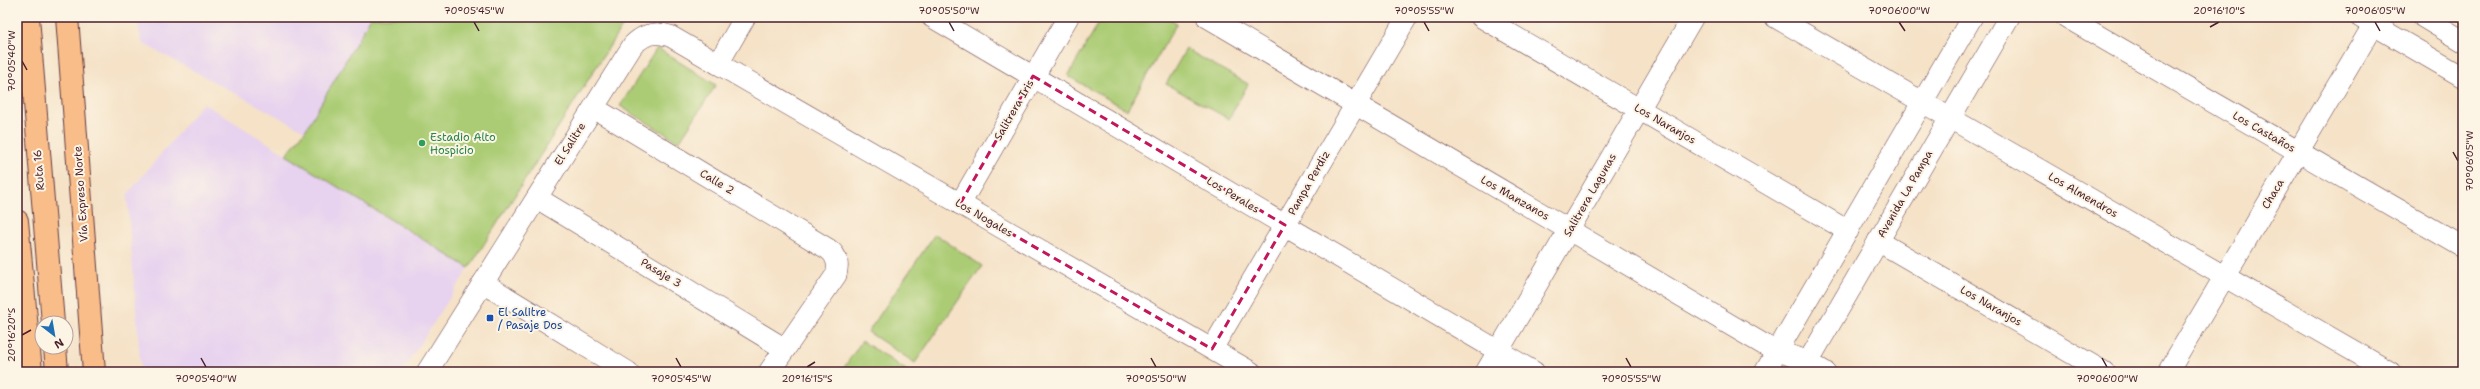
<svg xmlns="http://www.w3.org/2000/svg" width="2480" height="389" font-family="'Shantell Sans',sans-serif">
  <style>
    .built { fill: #e7d2ef }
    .pitch { fill: #abcc75; stroke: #7a7650 }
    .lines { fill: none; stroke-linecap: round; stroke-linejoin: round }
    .minor-casing { stroke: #643c42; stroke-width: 22 }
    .major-casing { stroke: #643c42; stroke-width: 24 }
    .highway-casing { stroke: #643c42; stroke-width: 24 }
    .minor { stroke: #fff; stroke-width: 21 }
    .major { stroke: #f8bd89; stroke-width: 22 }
    .highway { stroke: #f8bd89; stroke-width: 22 }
    .marked { fill: none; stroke: #c2185b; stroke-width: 3; stroke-dasharray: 8 5; stroke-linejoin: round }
    .ticks { fill: none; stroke: #4a1f2b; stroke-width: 1.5 }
    .leisure-dot { fill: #2e9e5b; stroke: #fcf5e5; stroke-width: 1.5 }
    .transit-dot { fill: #1a4fb4; stroke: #fcf5e5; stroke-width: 1.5 }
    .labels { text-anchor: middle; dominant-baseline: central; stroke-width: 4; stroke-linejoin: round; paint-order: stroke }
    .street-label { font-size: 11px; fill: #4a1f2b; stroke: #fcf5e5 }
    .leisure-label { font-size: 11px; fill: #27864d; stroke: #fcf5e5; text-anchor: start }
    .transit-label { font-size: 11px; fill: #164399; stroke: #fcf5e5; text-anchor: start }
    .neatline { fill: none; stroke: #4a1f2b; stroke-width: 1.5 }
    .ticks-label { font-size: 10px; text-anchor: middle; fill: #4a1f2b }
  </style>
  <rect width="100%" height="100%" fill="#fcf5e5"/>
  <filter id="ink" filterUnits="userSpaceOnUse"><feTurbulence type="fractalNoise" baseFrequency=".025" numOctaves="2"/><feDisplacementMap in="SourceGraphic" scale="8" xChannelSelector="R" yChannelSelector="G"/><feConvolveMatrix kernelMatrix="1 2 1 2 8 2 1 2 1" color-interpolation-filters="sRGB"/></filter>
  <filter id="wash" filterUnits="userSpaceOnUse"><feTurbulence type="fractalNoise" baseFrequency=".012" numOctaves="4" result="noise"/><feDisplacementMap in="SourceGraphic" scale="16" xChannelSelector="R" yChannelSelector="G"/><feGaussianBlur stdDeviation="0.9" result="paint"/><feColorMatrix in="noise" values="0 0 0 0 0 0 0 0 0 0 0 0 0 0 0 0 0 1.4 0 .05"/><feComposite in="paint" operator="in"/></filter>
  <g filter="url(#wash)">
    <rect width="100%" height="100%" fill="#f5e2c7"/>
    <g class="built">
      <path d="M136 17H371L305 131 142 43Z"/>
      <path d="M203 103 469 268 402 372H141L127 195Z"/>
    </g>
    <g class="pitch">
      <path d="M371 17H628L469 268 286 155 305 131Z"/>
      <path d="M1102 17H1167L1177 23 1127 110 1068 76Z"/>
      <path d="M657 48 716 85 679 142 620 106Z"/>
      <path d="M1186 49 1248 84 1229 119 1166 84Z"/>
      <path d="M935 234 982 266 915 363 868 332Z"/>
      <path d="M862 341 909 372H841Z"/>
    </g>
  </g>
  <g filter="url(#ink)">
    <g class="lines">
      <g class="minor-casing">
        <g id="minor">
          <path d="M932 17 1534 372"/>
          <path d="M1207 17 1768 347 1808 362 1825 372"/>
          <path d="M1481 17 1848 231"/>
          <path d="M1775 17 2390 372"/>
          <path d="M2066 17 2463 247"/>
          <path d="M2360 17 2463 77"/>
          <path d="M2423 17 2463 41"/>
          <path d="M718 64 745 17"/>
          <path d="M594 108 828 249C837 255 839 264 836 275L769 372"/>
          <path d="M537 198 785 349"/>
          <path d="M960 204 1068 17"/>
          <path d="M1878 241 2104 372"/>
          <path d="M483 283 628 372"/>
          <path d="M1212 349 1407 17"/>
          <path d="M427 372 633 45C644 34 655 31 670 36L1251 372"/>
          <path d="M1486 372 1693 17"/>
          <path d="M1765 372 1972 17"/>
          <path d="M1802 372 2009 17"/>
          <path d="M2168 372 2378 17"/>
        </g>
      </g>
      <g class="major-casing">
        <path id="major" d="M67 17 94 372"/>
      </g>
      <g class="highway-casing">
        <g id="highway">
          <path d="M28 17 53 323"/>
          <path d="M17 221 31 372"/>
          <path d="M55 347 57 372"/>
        </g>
      </g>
      <use href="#minor" class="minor"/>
      <use href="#major" class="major"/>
      <use href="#highway" class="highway"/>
    </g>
  </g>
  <path class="marked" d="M1033 76 1285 225 1212 349 960 204Z"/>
  <path class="ticks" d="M474 22 479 31M949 22 954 31M1424 22 1429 31M1899 22 1905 31M2375 22 2380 31M2210 27 2219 22M22 61 27 70M2453 152 2458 161M22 335 31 330M201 358 206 367M676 358 681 367M1151 358 1156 367M1626 358 1631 367M2102 358 2107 367M807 367 815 362"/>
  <circle class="leisure-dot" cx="422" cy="143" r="4"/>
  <rect class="transit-dot" x="486" y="314" width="8" height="8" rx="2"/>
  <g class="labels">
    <g class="street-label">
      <text transform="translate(1014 110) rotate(-60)">Salitrera Iris</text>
      <text transform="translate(1665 124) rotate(30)">Los Naranjos</text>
      <text transform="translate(2264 132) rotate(30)">Los Castaños</text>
      <text transform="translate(570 144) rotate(-58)">El Salitre</text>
      <text transform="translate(39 170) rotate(-95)">Ruta 16</text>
      <text transform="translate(717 182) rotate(31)">Calle 2</text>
      <text transform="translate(1309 183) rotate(-60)">Pampa Perdiz</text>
      <text transform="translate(81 194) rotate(-94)">Vía Expreso Norte</text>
      <text transform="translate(1905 194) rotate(-60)">Avenida La Pampa</text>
      <text transform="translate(2273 194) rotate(-59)">Chaca</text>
      <text transform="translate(1233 195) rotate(31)">Los Perales</text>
      <text transform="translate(1590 195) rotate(-60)">Salitrera Lagunas</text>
      <text transform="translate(2083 195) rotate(30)">Los Almendros</text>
      <text transform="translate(1515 198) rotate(30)">Los Manzanos</text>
      <text transform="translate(984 218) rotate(30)">Los Nogales</text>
      <text transform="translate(661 273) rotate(31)">Pasaje 3</text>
      <text transform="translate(1991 306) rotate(30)">Los Naranjos</text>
    </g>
    <g class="leisure-label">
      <text x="430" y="137">Estadio Alto<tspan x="430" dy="13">Hospicio</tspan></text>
    </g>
    <g class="transit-label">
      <text x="498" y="312">El Salitre<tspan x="498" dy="13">/ Pasaje Dos</tspan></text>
    </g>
  </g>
  <rect width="2480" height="389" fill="none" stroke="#fcf5e5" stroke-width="44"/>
  <g transform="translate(54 335) rotate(149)"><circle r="19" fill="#fcf5e5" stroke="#b59f9b"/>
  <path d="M0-3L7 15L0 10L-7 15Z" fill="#1f6fb2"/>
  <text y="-6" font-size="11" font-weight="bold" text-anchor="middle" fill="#4a1f2b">N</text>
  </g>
  <rect x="22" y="22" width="2436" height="345" class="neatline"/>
  <g class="ticks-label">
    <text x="474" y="14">70°05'45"W</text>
    <text x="949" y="14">70°05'50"W</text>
    <text x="1424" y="14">70°05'55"W</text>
    <text x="1899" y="14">70°06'00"W</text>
    <text x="2219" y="14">20°16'10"S</text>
    <text x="2375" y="14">70°06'05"W</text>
    <text transform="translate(11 61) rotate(-90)" y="4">70°05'40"W</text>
    <text transform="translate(2469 161) rotate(-90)" y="4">70°06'05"W</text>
    <text transform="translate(11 335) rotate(-90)" y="4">20°16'20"S</text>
    <text x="206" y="382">70°05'40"W</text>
    <text x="681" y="382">70°05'45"W</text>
    <text x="807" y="382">20°16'15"S</text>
    <text x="1156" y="382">70°05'50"W</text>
    <text x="1631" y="382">70°05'55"W</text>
    <text x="2107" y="382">70°06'00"W</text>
  </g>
</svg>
